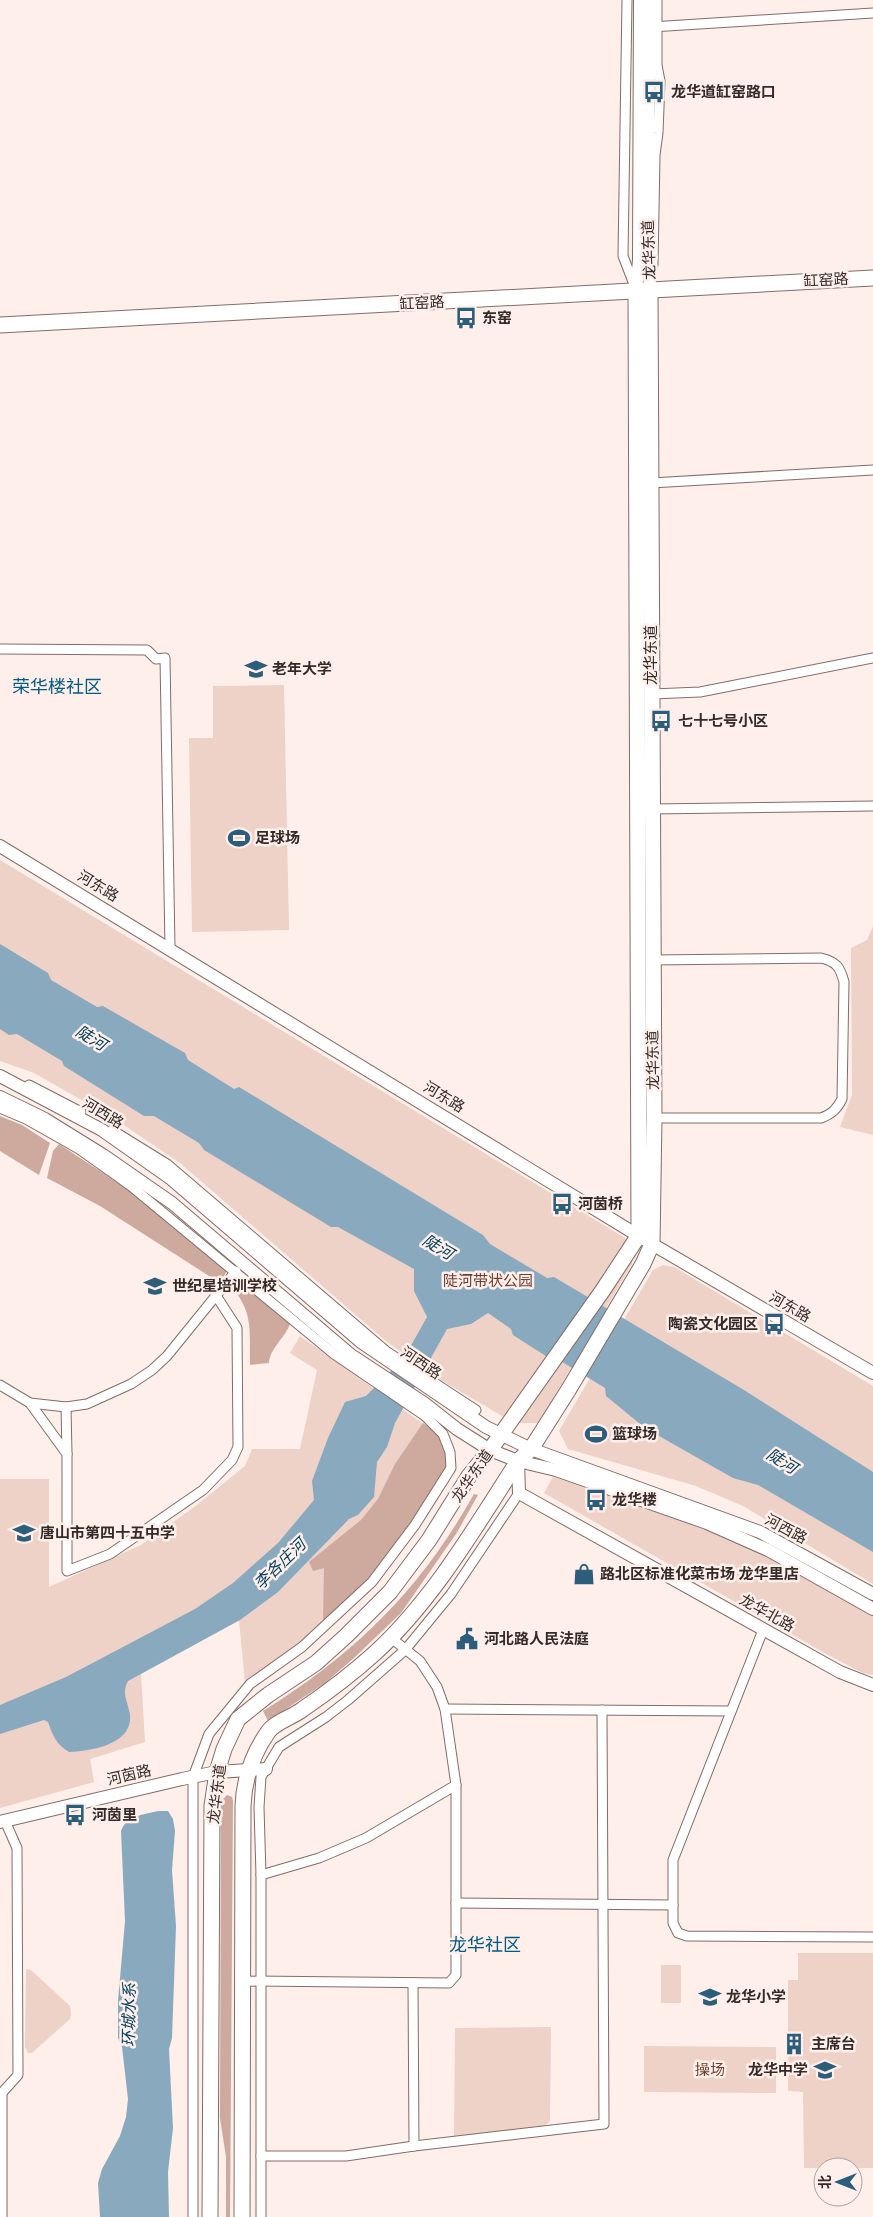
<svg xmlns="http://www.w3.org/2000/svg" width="873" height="2217" font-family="'Fira Sans','Noto Sans SC',sans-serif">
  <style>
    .green { fill: #eed1c7 }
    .forest { fill: #cea99d }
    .water { fill: #89a9be }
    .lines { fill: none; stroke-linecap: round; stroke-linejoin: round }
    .street-casing { stroke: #826d66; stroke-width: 11 }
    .secondary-casing { stroke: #826d66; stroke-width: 14 }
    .primary-casing { stroke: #826d66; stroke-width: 17 }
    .street { stroke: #fff; stroke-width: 9 }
    .secondary { stroke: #fff; stroke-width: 12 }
    .primary { stroke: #fff; stroke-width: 15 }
    .labels { text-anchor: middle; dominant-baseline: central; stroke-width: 5; stroke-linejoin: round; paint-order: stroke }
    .poi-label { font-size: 15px; font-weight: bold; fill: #342b28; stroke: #feefeb; text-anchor: start }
    .street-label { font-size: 15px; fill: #342b28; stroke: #feefeb }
    .park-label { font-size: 15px; fill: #713d2d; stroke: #feefeb }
    .water-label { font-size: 16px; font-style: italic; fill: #04405f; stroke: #feefeb }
    .quarter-label { font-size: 18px; fill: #015b86; stroke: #feefeb }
  </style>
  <rect width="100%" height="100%" fill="#feefeb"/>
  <g class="green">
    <path d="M284 685 289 930 192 932 189 738H213V686Z"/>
    <path d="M0 860 625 1238 633 1251 632 1264 539 1423H514L441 1380 386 1341 180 1163 115 1119 34 1073 0 1061Z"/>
    <path d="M873 926V1135L840 1127 852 1095 851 948 867 940Z"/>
    <path d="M663 1265 674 1267 873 1386V1584L743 1506 696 1486 568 1449 559 1431 653 1270Z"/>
    <path d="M300 1336 443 1438 392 1553 297 1648 245 1683 239 1620 141 1674 145 1742 90 1759 94 1782 0 1808V1479H49V1587L141 1545 197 1505 245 1466 252 1449H300L317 1370 290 1353Z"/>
    <path d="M554 1475 698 1523 754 1548 873 1616V1675L863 1673 828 1655 544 1493Z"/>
    <path d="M798 1953H873V2168H804L803 2092 788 2091V1980H798Z"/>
    <rect x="661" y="1965" width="20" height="38"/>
    <path d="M26 1969 31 1970 70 2006 71 2014 70 2019 32 2053H28L25 2047Z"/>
    <path d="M551 2027 550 2121 543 2127 454 2136 455 2028Z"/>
    <path d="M644 2046 776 2047V2093L644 2092Z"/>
  </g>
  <g class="forest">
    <path d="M0 1116 22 1125 50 1143 39 1175 0 1151Z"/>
    <path d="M59 1144 130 1191 227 1271 220 1283 100 1206 47 1178 53 1151Z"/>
    <path d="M241 1283 290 1324C285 1338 270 1348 269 1363L250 1365C249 1334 254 1316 235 1291Z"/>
    <path d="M423 1423 443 1438 447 1465 422 1508 392 1553 364 1586 323 1623 324 1568 313 1571 309 1562 361 1520 378 1499 395 1464Z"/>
    <path d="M474 1494 478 1495 456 1534 401 1613 354 1658 325 1683 268 1721 263 1711C355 1654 421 1589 474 1494Z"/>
    <path d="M227 1795 232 1797 233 1801 230 2217H226V2157L220 2118 221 1801Z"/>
  </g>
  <g class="water">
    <path d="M0 944 48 973 51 980 97 1007 103 1006 185 1053 188 1060 234 1089 239 1087 483 1235 490 1244 547 1278 554 1277 744 1390 873 1472V1552L758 1485 733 1478 645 1428 606 1396 605 1388 559 1360H552L513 1335 511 1329 488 1313 471 1324 447 1329 395 1423 387 1447 377 1462 374 1497 358 1515 349 1519 278 1592 240 1620 128 1681C121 1694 128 1701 130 1715 133 1744 91 1751 69 1752 56 1744 53 1736 48 1722L44 1720 0 1734V1705L66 1677 195 1609 233 1583 278 1543 314 1500 312 1481 328 1438 345 1402 366 1396 404 1358 427 1317 414 1291V1269L338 1227H331L204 1150 199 1143 154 1116H144L64 1066 62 1061 17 1034 9 1035 0 1029Z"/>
    <path d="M158 1811H168L173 1819 175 1831 172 1870 176 1926 172 2038 169 2049 173 2128 168 2172 169 2217H100L98 2183 102 2169 120 2136 126 2117 128 2099 122 2047 118 2038V2001L125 1921 121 1831C127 1815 143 1815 158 1811Z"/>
  </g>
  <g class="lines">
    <g class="street-casing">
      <g id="street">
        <path d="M627 0 623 256 635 287"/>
        <path d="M651 27 873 13"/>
        <path d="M653 265 655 155 658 133 660 81 657 65V0"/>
        <path d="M651 483 873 470"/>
        <path d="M0 649 147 650 156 659 165 658 170 948"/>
        <path d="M652 694 700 692 873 658"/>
        <path d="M652 809 873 806"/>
        <path d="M652 960 821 958C837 962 840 967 844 982L842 1099C837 1109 832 1114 821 1118H654"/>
        <path d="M29 1085 81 1112"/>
        <path d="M0 1108 26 1119 79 1149 131 1186 334 1354 425 1416 443 1434 450 1452 451 1468 415 1525 372 1582 302 1647 250 1684 209 1734 193 1777V2217"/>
        <path d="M112 1130 167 1164 386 1351 476 1410"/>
        <path d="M0 1385 30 1403 67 1454V1571L110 1554 203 1490 232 1460 238 1447 237 1328 215 1294"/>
        <path d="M30 1403 66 1407 87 1404 131 1384 152 1370 167 1356 236 1271"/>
        <path d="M66 1407 67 1454"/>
        <path d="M445 1709 731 1711"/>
        <path d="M261 1875 319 1858 366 1838 456 1785"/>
        <path d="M456 1903 673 1905V1923L678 1933 687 1936 873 1937"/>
        <path d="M673 1905V1860L763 1630"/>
        <path d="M243 1981 449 1983 456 1975V1785L445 1709 437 1687 420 1661 390 1637"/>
        <path d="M413 1983 414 2146"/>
        <path d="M0 2095 18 2075 17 1848 5 1821"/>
        <path d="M2 2095V2217"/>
        <path d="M261 2156H346L414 2146 604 2124 602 1710"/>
        <path d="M261 2217V1875L259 1807 261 1777 279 1747 326 1717 348 1700 405 1650 451 1594 519 1493"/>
      </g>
    </g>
    <g class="secondary-casing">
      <g id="secondary">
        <path d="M647 220 650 0"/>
        <path d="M647 245 650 290"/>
        <path d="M636 291 639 260 640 0"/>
        <path d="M0 846 652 1244 873 1373"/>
        <path d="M0 1076 102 1130 170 1178 361 1342 486 1427 531 1449 760 1532 873 1594"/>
        <path d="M0 1097 45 1119 103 1155 172 1203 351 1355 424 1403 457 1429 490 1450 518 1461 556 1470 707 1523 768 1550 873 1609"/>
        <path d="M518 1461 519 1493 840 1672 873 1685"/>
        <path d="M0 1822 182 1779 217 1772 266 1769"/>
      </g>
    </g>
    <g class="primary-casing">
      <g id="primary">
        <path d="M0 325 873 278"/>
        <path d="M210 2217 212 1806 217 1772 224 1749 238 1719 268 1695 316 1663 346 1636 390 1592 429 1540 469 1476 490 1450 603 1290 639 1235 636 291"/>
        <path d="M242 2217 243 1806C244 1779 252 1755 268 1732 275 1722 293 1717 303 1709 328 1692 353 1673 375 1653 433 1600 476 1526 518 1461L531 1449 569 1389 643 1264 652 1244 654 1118 650 290"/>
      </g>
    </g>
    <use href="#street" class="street"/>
    <use href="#secondary" class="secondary"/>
    <use href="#primary" class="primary"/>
  </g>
  <defs>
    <g id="bus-bare" transform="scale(1.725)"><path d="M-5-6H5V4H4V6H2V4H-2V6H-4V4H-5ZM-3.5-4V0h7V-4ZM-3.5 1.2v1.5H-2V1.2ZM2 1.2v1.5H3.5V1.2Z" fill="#2c5d7b" stroke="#feefeb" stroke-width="2.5" paint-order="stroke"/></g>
    <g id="university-bare" transform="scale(1.725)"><path d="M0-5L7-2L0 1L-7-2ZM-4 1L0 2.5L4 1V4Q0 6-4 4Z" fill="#2c5d7b" stroke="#feefeb" stroke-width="2.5" paint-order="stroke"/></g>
    <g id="stadium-bare" transform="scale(1.725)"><path d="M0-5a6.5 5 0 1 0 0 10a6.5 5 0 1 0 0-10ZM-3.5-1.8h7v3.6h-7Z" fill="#2c5d7b" stroke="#feefeb" stroke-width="2.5" paint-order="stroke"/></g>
    <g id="school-bare" transform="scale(1.725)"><path d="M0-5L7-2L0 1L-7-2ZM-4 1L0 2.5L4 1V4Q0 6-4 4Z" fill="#2c5d7b" stroke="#feefeb" stroke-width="2.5" paint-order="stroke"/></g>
    <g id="shop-bare" transform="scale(1.725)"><path d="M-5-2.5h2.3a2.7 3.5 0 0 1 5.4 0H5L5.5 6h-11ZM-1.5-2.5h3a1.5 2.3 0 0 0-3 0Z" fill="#2c5d7b" stroke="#feefeb" stroke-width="2.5" paint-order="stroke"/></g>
    <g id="civic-bare" transform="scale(1.725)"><path d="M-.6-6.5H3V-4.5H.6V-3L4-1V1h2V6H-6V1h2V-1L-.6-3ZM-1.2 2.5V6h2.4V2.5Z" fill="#2c5d7b" stroke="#feefeb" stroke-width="2.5" paint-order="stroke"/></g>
    <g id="building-bare" transform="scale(1.725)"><path d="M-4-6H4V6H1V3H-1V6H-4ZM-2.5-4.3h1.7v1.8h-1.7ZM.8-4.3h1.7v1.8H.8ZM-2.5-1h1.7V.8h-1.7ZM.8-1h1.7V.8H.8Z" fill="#2c5d7b" stroke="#feefeb" stroke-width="2.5" paint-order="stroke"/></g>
  </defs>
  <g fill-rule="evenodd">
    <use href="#bus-bare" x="654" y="92"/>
    <use href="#bus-bare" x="466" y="318"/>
    <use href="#university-bare" x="256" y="669"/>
    <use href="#bus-bare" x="661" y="721"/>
    <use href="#stadium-bare" x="239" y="838"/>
    <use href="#bus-bare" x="562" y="1204"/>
    <use href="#school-bare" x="155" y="1286"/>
    <use href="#bus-bare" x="774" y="1324"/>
    <use href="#stadium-bare" x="596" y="1434"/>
    <use href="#bus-bare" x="596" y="1500"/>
    <use href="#school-bare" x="24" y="1533"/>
    <use href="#shop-bare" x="584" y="1574"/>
    <use href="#civic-bare" x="467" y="1639"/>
    <use href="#bus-bare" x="75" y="1815"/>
    <use href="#school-bare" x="710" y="1997"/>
    <use href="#building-bare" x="794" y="2044"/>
    <use href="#school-bare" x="825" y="2070"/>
  </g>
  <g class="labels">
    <g class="poi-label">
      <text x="671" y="92">龙华道缸窑路口</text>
      <text x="482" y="318">东窑</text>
      <text x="272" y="669">老年大学</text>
      <text x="678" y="721">七十七号小区</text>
      <text x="255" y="838">足球场</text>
      <text x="578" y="1204">河茵桥</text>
      <text x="172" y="1286">世纪星培训学校</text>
      <text x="758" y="1324" text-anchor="end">陶瓷文化园区</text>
      <text x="612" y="1434">篮球场</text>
      <text x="612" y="1500">龙华楼</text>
      <text x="40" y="1533">唐山市第四十五中学</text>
      <text x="600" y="1574">路北区标准化菜市场 龙华里店</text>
      <text x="484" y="1639">河北路人民法庭</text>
      <text x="92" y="1815">河茵里</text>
      <text x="726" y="1997">龙华小学</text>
      <text x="811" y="2044">主席台</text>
      <text x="808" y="2070" text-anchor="end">龙华中学</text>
    </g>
    <g class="street-label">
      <text transform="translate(649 250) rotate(-92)">龙华东道</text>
      <text transform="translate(826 280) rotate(-3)">缸窑路</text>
      <text transform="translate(422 303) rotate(-3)">缸窑路</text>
      <text transform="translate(651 655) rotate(-90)">龙华东道</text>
      <text transform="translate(98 886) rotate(31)">河东路</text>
      <text transform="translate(653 1060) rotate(-91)">龙华东道</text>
      <text transform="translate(444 1097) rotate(31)">河东路</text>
      <text transform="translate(103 1113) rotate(31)">河西路</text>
      <text transform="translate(790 1307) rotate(30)">河东路</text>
      <text transform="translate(421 1363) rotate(34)">河西路</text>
      <text transform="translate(472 1476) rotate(-55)">龙华东道</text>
      <text transform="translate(786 1529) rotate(28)">河西路</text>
      <text transform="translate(767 1613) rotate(29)">龙华北路</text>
      <text transform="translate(129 1775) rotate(-13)">河茵路</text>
      <text transform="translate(217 1794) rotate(-83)">龙华东道</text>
    </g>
    <g class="park-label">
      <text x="488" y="1281">陡河带状公园</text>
      <text x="710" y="2070">操场</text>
    </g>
    <g class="water-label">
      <text transform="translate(91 1038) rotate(31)">陡河</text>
      <text transform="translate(438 1247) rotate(31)">陡河</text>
      <text transform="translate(782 1461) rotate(32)">陡河</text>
      <text transform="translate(280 1564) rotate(-44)">李各庄河</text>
      <text transform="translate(129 2015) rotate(-89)">环城水系</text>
    </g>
    <g class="quarter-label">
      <text x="57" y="687">荣华楼社区</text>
      <text x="485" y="1945">龙华社区</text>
    </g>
  </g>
  <g transform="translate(838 2182) rotate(270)"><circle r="24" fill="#feefeb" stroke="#ada19d"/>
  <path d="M0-4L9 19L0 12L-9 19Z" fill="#2c5d7b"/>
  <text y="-8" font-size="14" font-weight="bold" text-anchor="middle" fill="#342b28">北</text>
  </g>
</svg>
